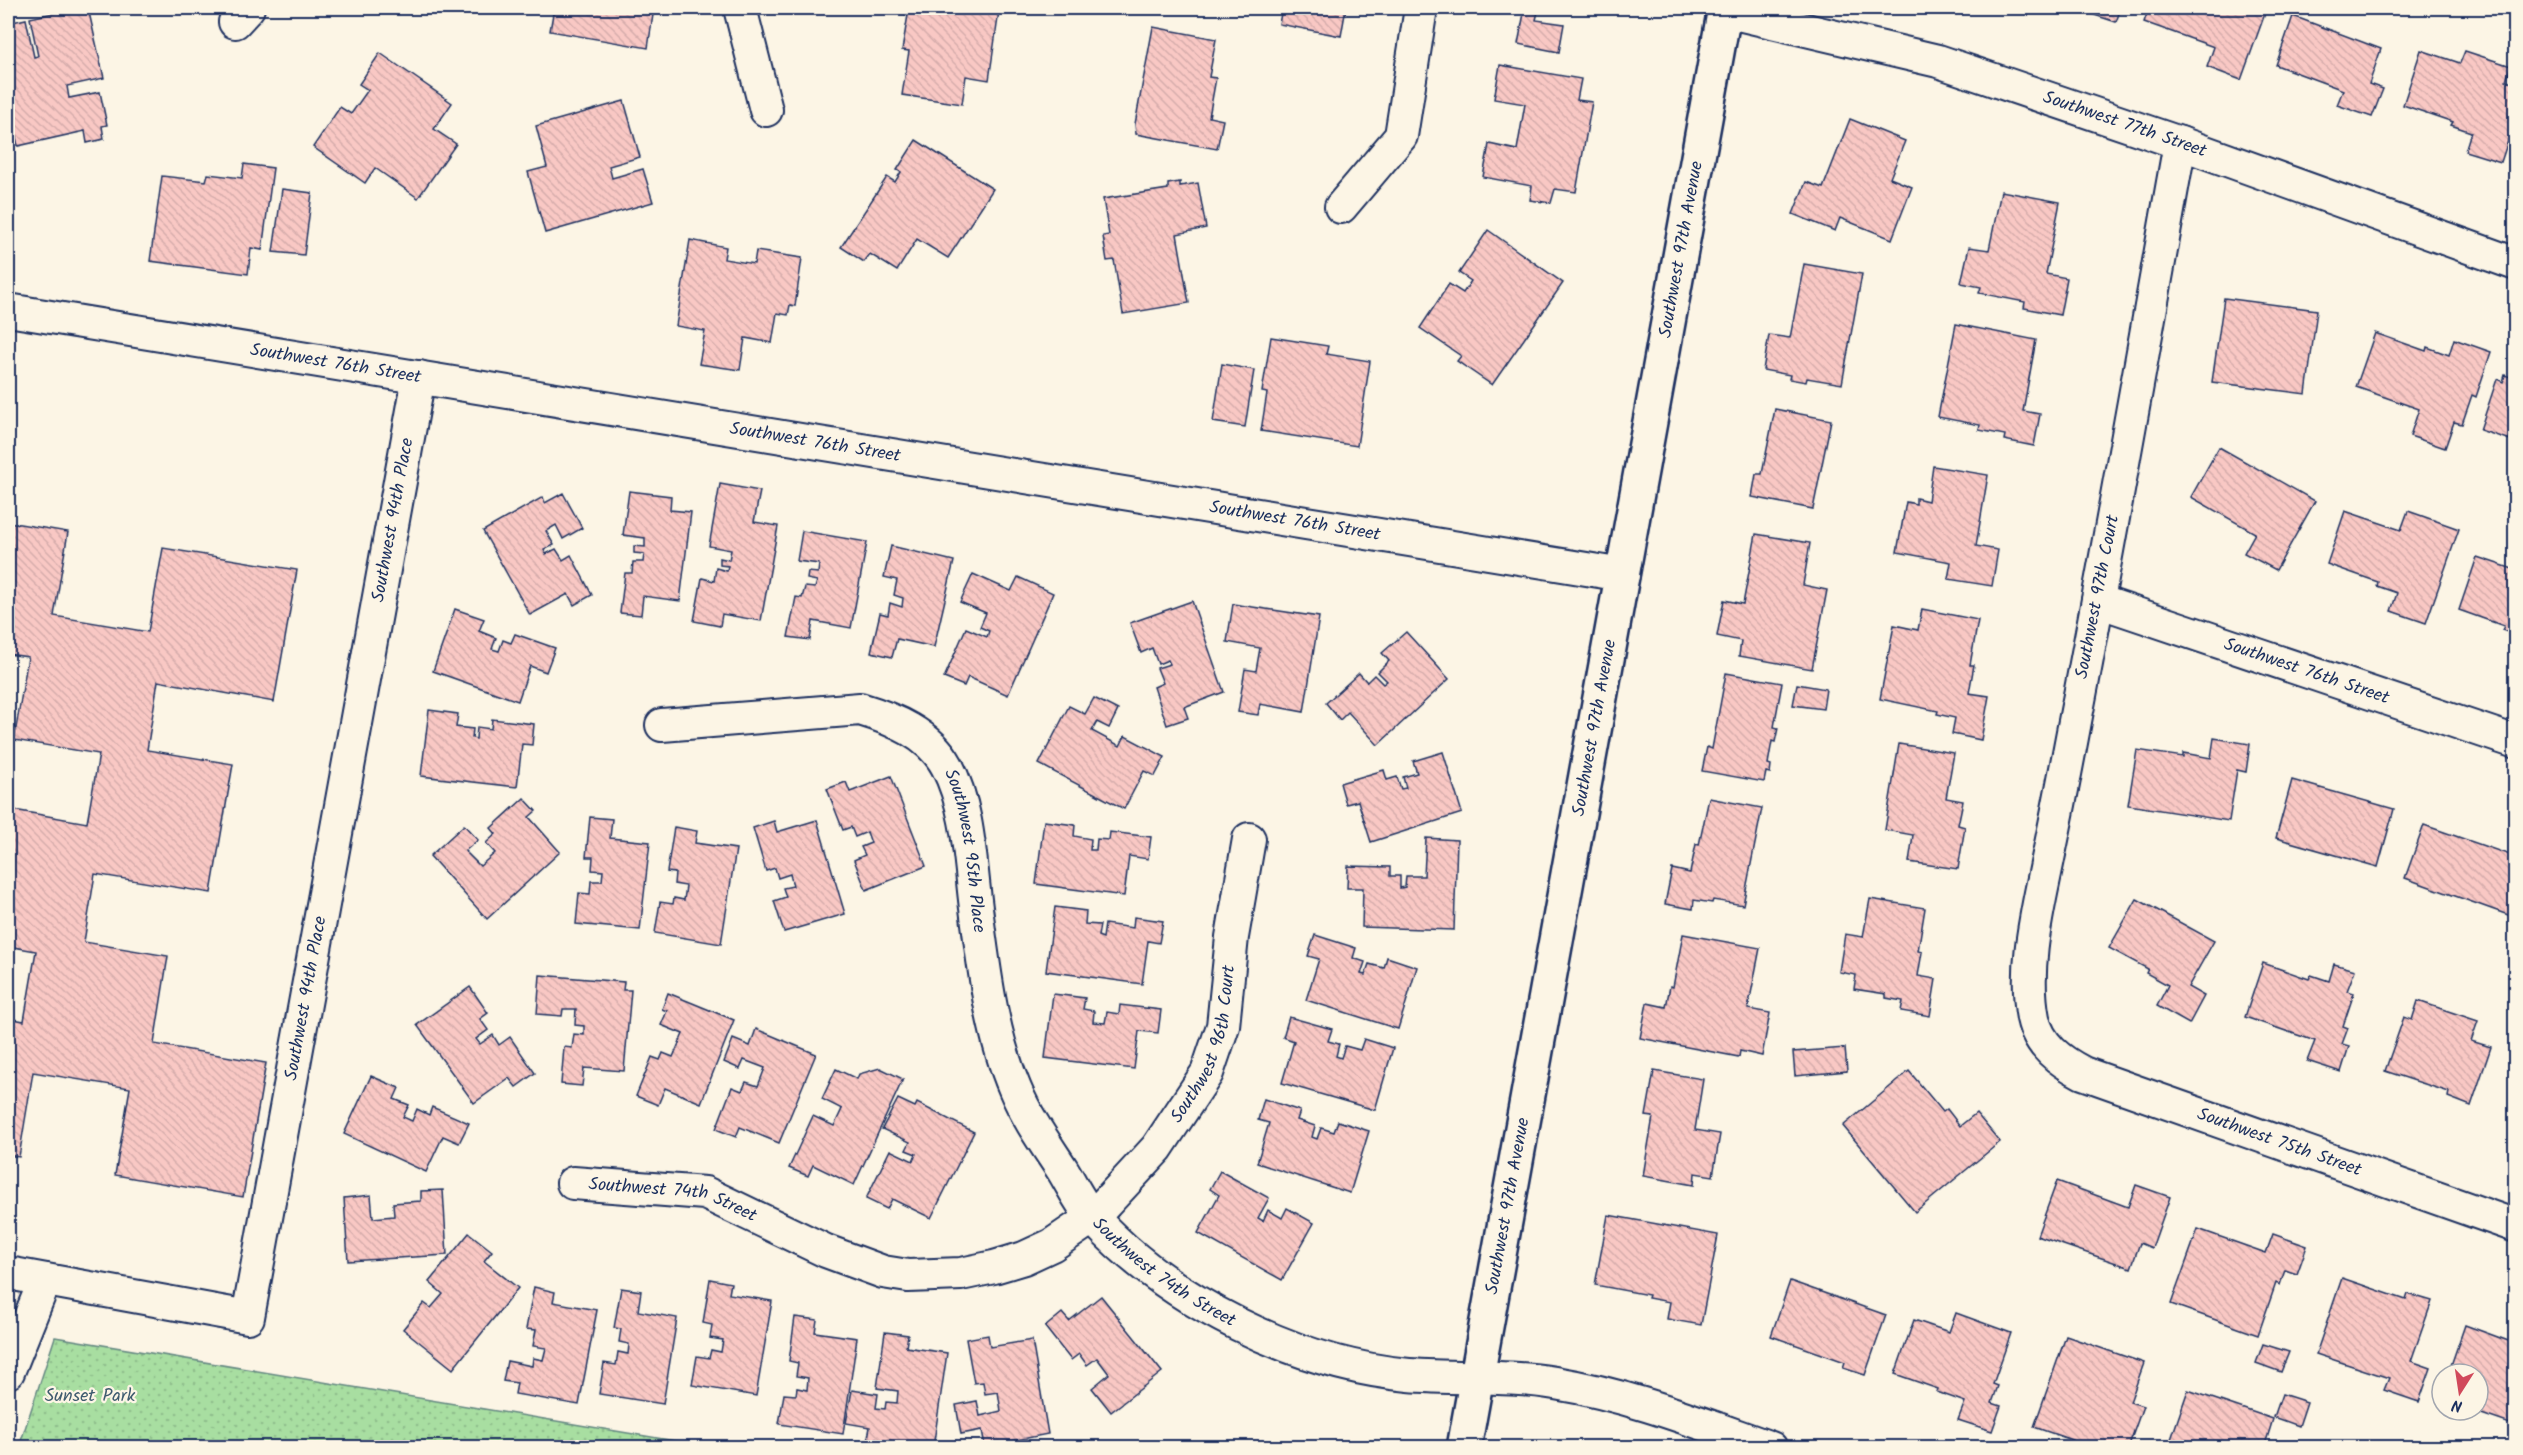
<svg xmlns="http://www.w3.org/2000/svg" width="2523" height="1455" font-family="Kalam,sans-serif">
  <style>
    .grass { fill: url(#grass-dots); stroke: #628680; stroke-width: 1.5 }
    .building { fill: url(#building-back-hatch); stroke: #1b2f5e; stroke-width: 1.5 }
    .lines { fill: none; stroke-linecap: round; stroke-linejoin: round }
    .street-casing { stroke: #1b2f5e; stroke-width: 36 }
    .secondary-casing { stroke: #1b2f5e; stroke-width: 38 }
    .street { stroke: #fcf5e5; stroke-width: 32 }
    .secondary { stroke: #fcf5e5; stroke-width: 33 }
    .labels { text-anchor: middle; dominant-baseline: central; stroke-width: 4.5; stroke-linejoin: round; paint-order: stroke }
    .street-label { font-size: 18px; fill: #1b2f5e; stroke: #fcf5e5 }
    .park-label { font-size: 18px; fill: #3e5b6f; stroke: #fcf5e5 }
  </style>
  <defs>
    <pattern id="grass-dots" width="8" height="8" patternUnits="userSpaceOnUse" patternTransform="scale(1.5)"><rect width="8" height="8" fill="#a8dea1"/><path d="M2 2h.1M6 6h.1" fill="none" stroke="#90bf8d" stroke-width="1.8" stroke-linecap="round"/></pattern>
    <pattern id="building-back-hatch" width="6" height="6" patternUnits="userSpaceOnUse" patternTransform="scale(1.5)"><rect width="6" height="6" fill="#f9c8c4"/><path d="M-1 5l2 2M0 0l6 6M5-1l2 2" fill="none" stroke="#d5acab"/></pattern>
  </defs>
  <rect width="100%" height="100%" fill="#fcf5e5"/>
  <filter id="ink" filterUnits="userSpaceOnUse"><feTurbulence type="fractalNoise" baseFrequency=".0167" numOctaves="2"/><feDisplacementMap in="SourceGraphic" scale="12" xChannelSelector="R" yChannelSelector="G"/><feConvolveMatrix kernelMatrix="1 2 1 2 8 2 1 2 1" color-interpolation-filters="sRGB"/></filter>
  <g filter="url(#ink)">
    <path class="grass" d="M55 1337 711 1447H19Z"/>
    <g class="building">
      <path d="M62 8H88L104 78 67 86 69 98 100 92 107 125 102 126 104 139 87 143 85 131 18 146 13 124 8 125V23L26 19 34 57 38 56 30 18 63 11Z"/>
      <path d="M414 8H470L468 16Z"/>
      <path d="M554 8H654L648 48 550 31Z"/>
      <path d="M893 8H975L999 11 989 80 966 76 962 104 902 95 909 51 902 50 908 15 892 12Z"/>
      <path d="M1282 8H1346L1341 36 1279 24Z"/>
      <path d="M1525 8H1539L1536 20 1564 24 1559 52 1518 44Z"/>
      <path d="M2073 8H2121L2116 22Z"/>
      <path d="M2149 8H2267L2241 80 2207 67 2214 47 2144 22Z"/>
      <path d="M2293 16 2381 49 2369 84 2383 89 2372 117 2337 105 2343 90 2276 65Z"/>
      <path d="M1153 27 1216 39 1209 77 1216 78 1209 117 1223 120 1217 149 1136 134 1135 124Z"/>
      <path d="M2421 50 2460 63 2465 51 2511 66 2506 81 2516 84V117L2501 162 2465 151 2471 132 2451 125 2453 122 2403 105Z"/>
      <path d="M380 53 452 103 434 129 456 144 418 198 375 168 365 183 313 147 340 107 351 114 368 90 359 84Z"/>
      <path d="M1500 65 1581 79 1577 100 1592 102 1576 192 1555 189 1551 203 1530 200 1532 186 1483 177 1489 144 1517 150 1525 104 1494 99Z"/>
      <path d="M624 101 640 157 609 166 612 178 643 169 653 202 545 233 528 172 547 167 536 126Z"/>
      <path d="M1850 119 1905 141 1890 178 1912 187 1892 239 1840 218 1835 231 1793 214 1806 182 1823 188Z"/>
      <path d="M916 140 993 189 948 258 917 239 897 271 870 254 864 262 841 247 887 177 895 182 901 172 897 170Z"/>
      <path d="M244 164 273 168 262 250 251 248 248 274 150 261 162 176 206 181 208 174 242 178Z"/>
      <path d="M1180 182V186L1198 183 1206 228 1177 234 1189 303 1123 314 1114 260 1107 261 1103 236 1109 235 1103 199 1168 189V184Z"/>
      <path d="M282 189 312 193 304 255 273 252Z"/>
      <path d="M2001 191 2060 202 2046 274 2067 278 2060 315 2024 308 2025 302 1979 293 1981 287 1961 283 1969 247 1989 250Z"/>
      <path d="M1488 230 1563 283 1492 385 1457 361 1461 356 1420 328 1449 284 1463 293 1471 281 1459 273Z"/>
      <path d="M690 240 726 247 724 259 754 264 756 251 802 258 795 306 790 305 788 315 777 313 772 343 745 338 740 370 699 364 705 331 676 326Z"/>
      <path d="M1804 264 1862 274 1842 384 1807 378 1806 382 1789 379 1790 375 1763 370 1769 335 1790 338Z"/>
      <path d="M2224 298 2317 310 2306 394 2212 382Z"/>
      <path d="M1956 324 2036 340 2023 411 2040 414 2034 446 2004 440 2005 435 1979 430 1980 425 1938 417Z"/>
      <path d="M2375 333 2426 351 2427 347 2449 355 2454 339 2491 352 2476 397 2472 395 2462 424 2454 422 2445 448 2410 436 2419 409 2356 387Z"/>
      <path d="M1271 337 1328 346 1326 354 1370 361 1357 446 1261 431 1267 393 1262 392Z"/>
      <path d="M1222 364 1254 370 1245 427 1213 422Z"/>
      <path d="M2505 375 2516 379V442L2480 430 2497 379 2503 382Z"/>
      <path d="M1775 409 1831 420 1813 509 1752 497 1756 474H1762Z"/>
      <path d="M2219 447 2315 501 2276 570 2244 553 2255 533 2191 497Z"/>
      <path d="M1933 466 1988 475 1976 546 1998 550 1992 586 1948 579 1951 562 1897 552 1906 502 1916 504V498L1928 501Z"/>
      <path d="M720 484 760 491 754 522 778 526 761 621 722 614 720 626 694 621 702 578 714 581 716 568 727 571 728 566 720 565V558L729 560 731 550 709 546Z"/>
      <path d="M629 491 671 496 670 510 691 512 680 601 643 596 641 615 620 613 625 573H632L633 562H643L644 554 634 553V546L645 547V538L623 535Z"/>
      <path d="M563 493 582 528 563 539 556 525 546 531 554 545 544 550 546 554 556 549 563 560 571 555 592 595 574 605 568 594 530 615 483 531 543 497 545 503Z"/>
      <path d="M2345 511 2401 530 2408 511 2459 529 2426 623 2391 611 2397 593 2377 586 2378 582 2327 564Z"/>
      <path d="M8 522 68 532 54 616 148 632 163 548 297 570 274 702 158 681 147 750 233 764 211 893 95 874 84 942 168 956 154 1044 266 1063 243 1197 115 1175 130 1088 33 1072 19 1157 8 1155V1018L24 1021 36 951 8 946V809L87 823 99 754 14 740 28 657 8 654Z"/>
      <path d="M802 531 867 542 851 628 813 621 810 640 788 637 796 597 802 598 805 587 815 588 817 581 807 579 808 572 818 573 819 564 797 561Z"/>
      <path d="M1756 534 1810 543 1803 585 1827 590 1812 669 1739 656 1741 641 1717 636 1724 600 1743 604Z"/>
      <path d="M891 546 954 561 934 647 897 639 892 657 871 652 880 613 888 615 890 603 902 607 903 598 894 595 897 580 884 577Z"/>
      <path d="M2477 557 2516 570V635L2502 630 2504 626 2459 610Z"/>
      <path d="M973 574 1011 591 1018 577 1053 593 1008 695 968 677 964 686 944 678 966 628 987 637 989 631 980 627 986 613 960 602Z"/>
      <path d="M1192 601 1224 692 1184 707 1188 718 1167 725 1154 687 1163 683 1157 668 1170 664 1168 660 1158 664 1152 648 1141 653 1130 623Z"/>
      <path d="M1233 604 1319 617 1304 712 1260 704 1258 715 1238 712 1245 669 1256 671 1260 648 1227 642Z"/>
      <path d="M455 609 484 619 479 631 496 638 492 649 499 651 503 640 511 643 515 634 555 648 546 672 530 666 518 701 433 671Z"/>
      <path d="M1922 609 1978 620 1970 665H1974L1969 693 1989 696 1981 740 1952 734 1955 718 1937 714 1938 711 1880 699 1894 625 1918 630Z"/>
      <path d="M1406 632 1449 679 1378 745 1348 712 1340 720 1326 703 1359 673 1367 682 1374 675 1383 684 1387 681 1378 672 1389 661 1382 653Z"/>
      <path d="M1726 673 1782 683 1774 727 1778 728 1775 742 1772 741 1768 764 1771 765 1770 773 1766 772 1764 782 1702 771 1707 747 1712 749Z"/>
      <path d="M1797 684 1826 689 1823 709 1793 705Z"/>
      <path d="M1094 698 1118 710 1109 728 1097 722 1092 731 1120 746 1125 736 1165 757 1155 776 1144 771 1124 809 1039 764 1069 706 1085 714Z"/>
      <path d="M429 710 458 714 456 727 473 729 472 738 476 739 477 727 491 729 492 719 534 724 532 745 522 744 517 787 421 776Z"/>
      <path d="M2214 738 2250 744 2246 772 2237 770 2229 821 2128 805 2137 750 2183 757V753L2211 758Z"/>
      <path d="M1899 744 1954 753 1946 798 1963 801 1958 825 1965 827 1958 869 1909 862 1913 835 1885 830Z"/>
      <path d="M1443 752 1462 813 1371 842 1358 801 1346 804 1340 783 1384 770 1387 780 1397 777 1401 789 1406 788 1403 777 1417 773 1413 761Z"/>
      <path d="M891 776 926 866 866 890 854 860 865 855 861 847 871 843 867 832 855 837 851 827 843 830 827 789 846 782 850 792Z"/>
      <path d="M2292 780 2394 809 2378 867 2276 838Z"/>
      <path d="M524 798 536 811 529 817 560 852 487 919 430 856 464 825 478 840 465 851 480 866 495 853 486 843 496 834 491 828Z"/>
      <path d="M1709 798 1762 808 1743 905 1713 900 1712 903 1694 900 1693 909 1665 904 1672 869 1690 873 1696 844 1699 845Z"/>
      <path d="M590 817 612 819 610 838 650 842 640 930 576 924 579 893 590 894 591 881H602L603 871 592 870 593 857H586Z"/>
      <path d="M817 820 845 914 784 932 774 901 786 897 783 888 793 886 790 874 778 878 775 868 766 871 753 828 774 821 777 832Z"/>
      <path d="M1044 821 1075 825 1074 836 1091 839 1090 850H1096L1097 839 1109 840 1110 832 1151 837 1148 859 1129 856 1124 896 1036 884Z"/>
      <path d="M2424 825 2516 857V904L2511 916 2405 878Z"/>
      <path d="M674 827 697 831 695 843 736 849 721 944 655 933 660 902 673 904 674 898 684 900 686 886 674 884 675 873 667 872Z"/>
      <path d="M1426 838 1457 840 1454 930 1362 927 1363 888H1347L1348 866 1390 867V876H1400V888L1405 887 1406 876H1424Z"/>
      <path d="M1870 899 1925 908 1918 951 1922 952 1918 976 1936 979 1930 1016 1901 1011 1903 1001 1886 998V994L1854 989 1856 975 1839 972 1845 934 1863 937Z"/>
      <path d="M2137 899 2214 941 2188 987 2204 996 2189 1024 2157 1006 2168 985 2146 973 2148 969 2109 948Z"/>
      <path d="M1055 907 1086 911 1085 924 1100 925 1098 936 1103 938 1105 924 1133 928 1134 917 1163 921 1159 943 1148 941 1142 984 1046 971Z"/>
      <path d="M1683 934 1760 948 1748 1009 1770 1013 1762 1056 1740 1051 1739 1057 1640 1038 1647 1003 1666 1007 1670 986 1673 987Z"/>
      <path d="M1315 935 1356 948 1353 958 1365 962 1361 974 1365 975 1369 964 1384 968 1387 957 1417 967 1398 1029 1306 1000 1319 959 1308 956Z"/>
      <path d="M2263 963 2309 979 2311 975 2329 981 2334 964 2355 970 2347 991 2354 993 2343 1026 2348 1028 2342 1044 2349 1046 2341 1072 2307 1061 2315 1041 2245 1017Z"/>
      <path d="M540 975 624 982 623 990H631L624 1071 584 1068 582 1086 561 1084 564 1047 572 1048 574 1034 584 1035V1026L575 1025 576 1009H563L562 1016 537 1014Z"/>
      <path d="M470 987 488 1013 480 1019 488 1030 476 1039 480 1044 493 1035 499 1045 510 1037 535 1073 516 1087 509 1078 474 1103 417 1025Z"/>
      <path d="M668 993 734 1020 701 1103 665 1088 658 1105 636 1096 652 1057 660 1060 663 1053 673 1057 683 1034 661 1025 667 1011 662 1009Z"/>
      <path d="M1053 994 1085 998 1083 1009 1094 1011 1093 1022 1105 1023 1107 1012 1119 1014 1120 1005 1161 1010 1158 1033 1139 1031 1134 1069 1045 1058Z"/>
      <path d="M2418 1001 2478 1021 2471 1041 2491 1047 2471 1106 2448 1097 2449 1092 2385 1071 2404 1017 2412 1020Z"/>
      <path d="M1289 1017 1332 1029 1328 1041 1339 1044 1336 1056 1341 1058 1345 1046 1360 1050 1364 1039 1393 1048 1375 1110 1282 1083 1294 1041 1283 1037Z"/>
      <path d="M756 1029 816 1054 779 1143 740 1127 736 1137 716 1129 732 1087 742 1091 746 1082 758 1086 765 1068 744 1060 740 1069 724 1062 733 1039 750 1046Z"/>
      <path d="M1845 1048 1847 1071 1795 1076 1793 1052Z"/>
      <path d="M880 1068 903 1079 854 1185 813 1165 808 1176 789 1168 813 1116 834 1126 842 1109 822 1099 836 1069 857 1079 859 1074Z"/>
      <path d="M1654 1071 1703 1079 1695 1130 1720 1134 1713 1176 1695 1173 1694 1185 1643 1176 1653 1117 1646 1116Z"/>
      <path d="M1909 1071 1943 1112 1947 1109 1960 1126 1976 1113 2000 1142 1915 1212 1843 1126Z"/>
      <path d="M371 1076 399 1088 394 1099 409 1105 403 1117 412 1121 417 1109 429 1115 432 1107 469 1123 459 1143 443 1136 426 1172 344 1134Z"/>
      <path d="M898 1099 915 1107 917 1103 974 1132 931 1218 892 1199 887 1209 866 1199 890 1150 913 1161 916 1154 906 1150 910 1142 882 1129Z"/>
      <path d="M1264 1099 1300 1111 1297 1120 1315 1126 1312 1137 1317 1139 1321 1128 1334 1132 1338 1121 1369 1131 1350 1193 1257 1163 1269 1123 1258 1120Z"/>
      <path d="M1220 1171 1269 1198 1258 1218 1263 1221 1268 1210 1282 1218 1287 1208 1314 1223 1282 1280 1198 1233 1219 1195 1210 1189Z"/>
      <path d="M2057 1181 2128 1207 2136 1185 2170 1197 2152 1248 2140 1243 2131 1268 2037 1236Z"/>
      <path d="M443 1190 447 1255 348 1261 344 1198 371 1195 373 1218 394 1216 393 1203 421 1201V1191Z"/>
      <path d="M1608 1215 1718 1235 1701 1325 1667 1319 1670 1302 1648 1298 1649 1295 1595 1285Z"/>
      <path d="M2198 1229 2266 1253 2273 1234 2307 1246 2297 1274 2285 1270 2280 1285 2276 1283 2258 1335 2171 1304Z"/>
      <path d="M469 1233 492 1251 484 1261 518 1288 453 1369 403 1329 424 1303 431 1308 443 1294 429 1282Z"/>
      <path d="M2342 1278 2406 1300 2408 1294 2432 1301 2411 1361 2431 1368 2419 1402 2384 1390 2389 1378 2316 1354Z"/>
      <path d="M710 1279 731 1283 729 1294 772 1301 756 1396 692 1385 697 1356 709 1358 711 1350 721 1352 723 1340 710 1338 712 1325 703 1323Z"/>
      <path d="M1790 1281 1886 1315 1865 1375 1843 1368 1845 1362 1771 1336Z"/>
      <path d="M534 1287 555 1292 553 1302 597 1310 579 1405 515 1394 517 1383 503 1381 507 1361 532 1366 533 1358 543 1360 546 1348 533 1346 536 1330 526 1329Z"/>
      <path d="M621 1288 641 1291 638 1311 677 1318 663 1404 599 1394 604 1363 616 1365 618 1352 628 1354 629 1344 619 1342 621 1329 614 1328Z"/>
      <path d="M1101 1296 1162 1372 1111 1412 1092 1388 1109 1374 1097 1358 1087 1365 1079 1354 1071 1360 1045 1327 1062 1313 1069 1321Z"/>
      <path d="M1956 1313 2011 1333 1993 1384 1998 1386 1992 1403 2001 1406 1992 1431 1958 1420 1965 1402 1937 1392 1938 1389 1895 1374 1914 1320 1949 1332Z"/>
      <path d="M795 1317 817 1320 815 1332 857 1338 843 1434 779 1424 784 1394 796 1395 797 1388 807 1390 808 1378 796 1376 798 1363 789 1361Z"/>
      <path d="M2465 1325 2514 1343 2516 1340V1426L2470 1410H2478V1374H2448Z"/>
      <path d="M885 1332 908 1335 906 1347 947 1353 933 1448 868 1438 870 1427 846 1423 852 1390 878 1394 876 1408 885 1409 886 1402 897 1403 898 1391 877 1388Z"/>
      <path d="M988 1335 990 1347 1032 1340 1048 1434 985 1446 982 1430 961 1434 956 1405 977 1401 980 1416 1001 1411 998 1392 985 1394 983 1382 974 1383 966 1339Z"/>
      <path d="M2066 1336 2144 1363 2130 1402 2143 1406 2128 1448H2078L2071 1445 2072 1440 2034 1427Z"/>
      <path d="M2263 1344 2289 1352 2281 1372 2256 1363Z"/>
      <path d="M2188 1390 2273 1419 2264 1448H2168Z"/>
      <path d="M2282 1394 2307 1402 2299 1426 2274 1417Z"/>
    </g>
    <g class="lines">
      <g class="street-casing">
        <g id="street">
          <path d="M740 8 766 110"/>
          <path id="s1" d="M1725 11 1938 61 2180 143 2516 264"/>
          <path d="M235 22 248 8"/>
          <path id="s2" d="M2180 143C2146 334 2113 525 2076 716 2067 764 2058 811 2048 859 2038 909 2023 966 2033 1018 2039 1046 2060 1061 2083 1073L2516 1226"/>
          <path d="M1341 207 1401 136 1421 8"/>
          <path id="s3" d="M8 310 1623 575"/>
          <path id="s4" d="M2098 601 2516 742"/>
          <path id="s5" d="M662 725 860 709C893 719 930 734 947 766 969 808 970 861 976 908 984 968 991 1033 1015 1089 1027 1118 1045 1143 1062 1169 1072 1185 1081 1205 1094 1219 1170 1302 1298 1365 1409 1375 1458 1379 1507 1375 1555 1383 1629 1395 1700 1423 1771 1448"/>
          <path id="s6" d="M573 1183 705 1193 826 1251 883 1272 908 1276 961 1274 994 1267 1024 1258 1052 1245 1093 1217 1157 1148 1207 1073 1223 1026 1232 937 1249 839"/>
          <path id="s7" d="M8 1273 248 1317 419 377"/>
          <path d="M8 1372 45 1280"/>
        </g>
      </g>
      <g class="secondary-casing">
        <g id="secondary">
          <path id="s8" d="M1464 1448 1725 8"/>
        </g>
      </g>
      <use href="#street" class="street"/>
      <use href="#secondary" class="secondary"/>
    </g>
  </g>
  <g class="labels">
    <g class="street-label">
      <text stroke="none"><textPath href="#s1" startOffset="416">Southwest 77th Street</textPath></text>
      <text stroke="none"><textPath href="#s8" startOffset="1218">Southwest 97th Avenue</textPath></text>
      <text stroke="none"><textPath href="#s3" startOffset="332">Southwest 76th Street</textPath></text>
      <text stroke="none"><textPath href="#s3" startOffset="818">Southwest 76th Street</textPath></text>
      <text stroke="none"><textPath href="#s7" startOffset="1054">Southwest 94th Place</textPath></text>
      <text stroke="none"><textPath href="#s3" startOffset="1304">Southwest 76th Street</textPath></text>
      <text transform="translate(2098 597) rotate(-79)">Southwest 97th Court</text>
      <text stroke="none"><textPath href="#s4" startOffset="220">Southwest 76th Street</textPath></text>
      <text stroke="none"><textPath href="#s8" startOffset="732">Southwest 97th Avenue</textPath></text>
      <text stroke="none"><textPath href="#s5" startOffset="393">Southwest 95th Place</textPath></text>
      <text stroke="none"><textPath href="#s7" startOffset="568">Southwest 94th Place</textPath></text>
      <text stroke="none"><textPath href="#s6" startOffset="762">Southwest 96th Court</textPath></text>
      <text stroke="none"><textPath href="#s2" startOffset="1174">Southwest 75th Street</textPath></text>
      <text stroke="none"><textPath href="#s6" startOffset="102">Southwest 74th Street</textPath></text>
      <text stroke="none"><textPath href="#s8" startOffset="246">Southwest 97th Avenue</textPath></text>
      <text stroke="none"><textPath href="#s5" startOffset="878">Southwest 74th Street</textPath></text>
    </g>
    <g class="park-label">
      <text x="90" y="1396">Sunset Park</text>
    </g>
  </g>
  <rect width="2523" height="1455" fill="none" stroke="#fcf5e5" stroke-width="30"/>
  <rect x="15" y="15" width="2493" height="1425" fill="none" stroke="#1b2f5e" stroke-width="2" filter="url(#ink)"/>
  <g transform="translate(2460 1392) rotate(192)"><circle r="28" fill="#fcf5e5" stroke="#a2a6af" stroke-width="1.5"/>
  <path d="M0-4.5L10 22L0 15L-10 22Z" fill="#d1495b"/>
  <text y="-9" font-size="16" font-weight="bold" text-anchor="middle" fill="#1b2f5e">N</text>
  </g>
</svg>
